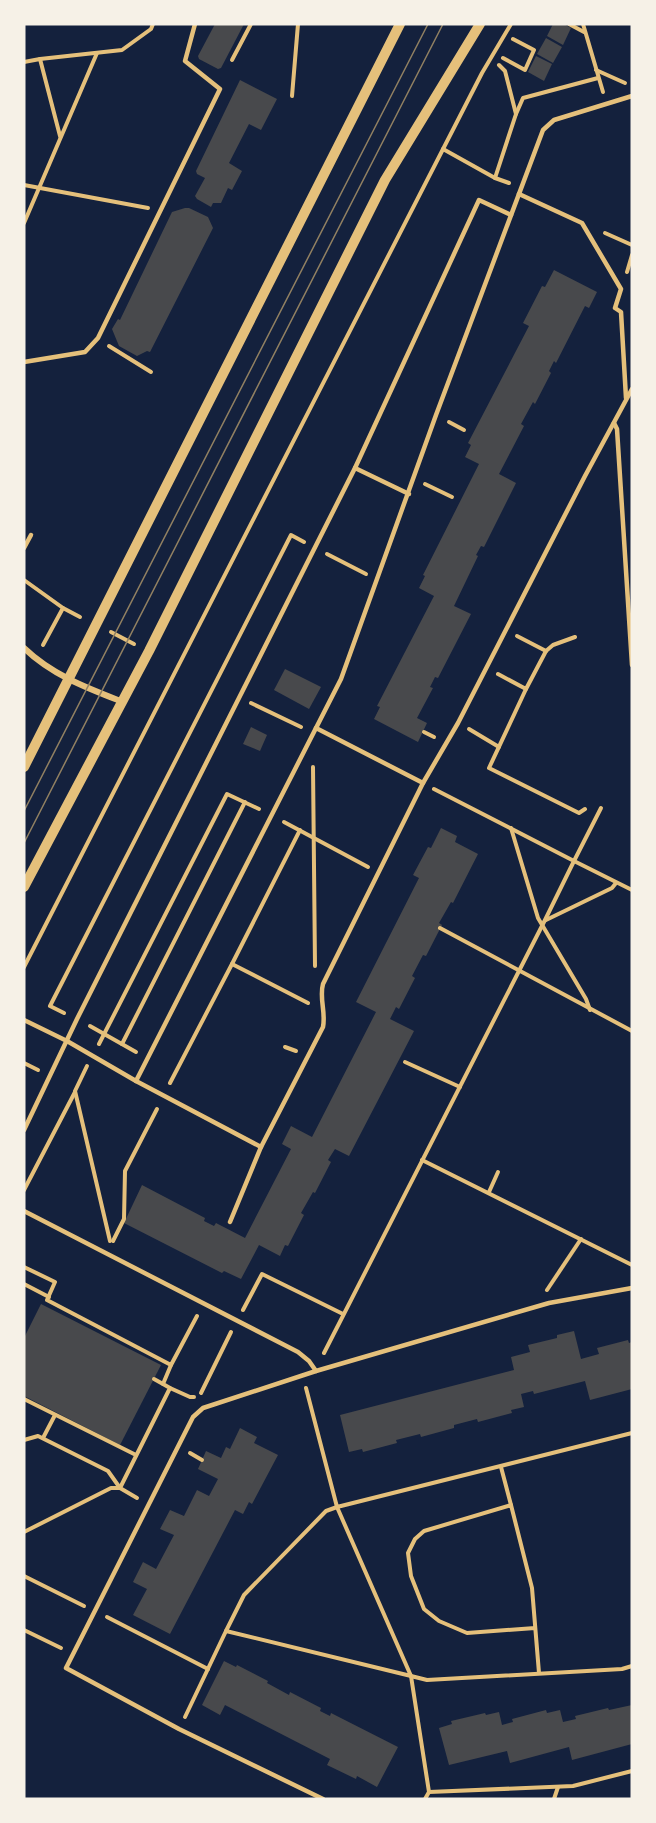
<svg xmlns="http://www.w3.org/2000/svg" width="656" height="1823" font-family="'Open Sans',sans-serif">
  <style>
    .building { fill: #48494c }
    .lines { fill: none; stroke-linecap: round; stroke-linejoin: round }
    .path { stroke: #e5c07b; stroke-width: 4 }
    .service { stroke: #e5c07b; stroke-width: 4.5 }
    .minor { stroke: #e5c07b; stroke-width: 6 }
    .tertiary { stroke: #e5c07b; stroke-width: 10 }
    .tram { stroke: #918062; stroke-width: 1.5 }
  </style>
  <rect width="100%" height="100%" fill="#14213d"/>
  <g class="building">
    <path d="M215 24H244L221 68 218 69 199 59 198 56Z"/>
    <path d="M553 24H564L571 28 563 45 547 36Z"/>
    <path d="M546 38 562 47 553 63 537 54Z"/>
    <path d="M536 56 552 64 544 81 528 72Z"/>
    <path d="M240 80 277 99 261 130 249 124 229 163 242 171 232 190 228 188 221 203H213L211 207 197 199 195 196 205 178 197 174 196 171Z"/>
    <path d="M185 208H189L208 217 213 228 150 352 147 351 137 356 119 346 112 329 118 319 120 320 172 212Z"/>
    <path d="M554 270 597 292 589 308 585 306 556 363 554 361 549 371 551 373 535 404 533 402 521 424 524 426 499 474 516 483 484 547 481 546 476 555 478 556 454 606 471 614 438 678 435 677 430 687 433 688 417 718 427 723 418 742 374 719 380 707 377 706 434 596 419 588 425 576 423 575 479 464 465 457 471 445 468 443 529 326 523 323 542 286 545 287Z"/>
    <path d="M285 669 321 687 309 709 274 690Z"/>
    <path d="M251 727 267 735 260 751 243 744Z"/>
    <path d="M441 828 457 836 455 842 478 854 453 903 451 902 439 923 442 925 426 956 423 955 412 976 415 978 399 1009 396 1007 390 1019 414 1031 349 1156 335 1149 328 1160 331 1162 315 1193 313 1192 301 1213 304 1215 288 1246 285 1245 280 1256 259 1245 241 1279 224 1271 222 1273 124 1223 142 1185 205 1218 204 1221 214 1226 216 1223 245 1238 291 1149 282 1144 291 1126 312 1137 376 1012 356 1002 419 878 413 875 428 847 431 848Z"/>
    <path d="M41 1304 161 1365 120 1445 24 1396V1338Z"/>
    <path d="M574 1331 581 1359 599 1354 597 1348 628 1340 629 1343 632 1342V1389L590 1400 585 1381 534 1394 533 1391 521 1394 524 1407 511 1410 512 1413 478 1422 477 1419 454 1425V1428L421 1437 420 1434 396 1440 397 1443 363 1452 362 1449 349 1452 340 1415 514 1370 511 1357 530 1352 528 1345 557 1338V1335Z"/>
    <path d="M240 1428 257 1437 254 1443 278 1455 252 1504 249 1502 243 1514 235 1510 170 1634 133 1615 147 1589 133 1582 143 1562 156 1569 174 1535 160 1529 170 1510 184 1516 197 1490 209 1496 218 1479 198 1469 206 1451 221 1458 226 1447 230 1449Z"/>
    <path d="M224 1661 236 1667 237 1665 268 1681 267 1683 289 1695 290 1692 321 1708 320 1711 330 1716 331 1713 398 1747 377 1787 357 1776 356 1779 327 1765 330 1759 225 1705 220 1715 202 1705Z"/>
    <path d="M632 1705V1744L572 1760 569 1747 510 1763 507 1751 449 1765 439 1728 452 1724 451 1721 485 1713 486 1715 499 1712 502 1725 513 1722 512 1719 546 1710 547 1713 560 1710 563 1722 576 1719 575 1716 608 1708 609 1710Z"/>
  </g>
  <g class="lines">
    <g class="path">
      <path d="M569 24 584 32"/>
      <path d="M583 24 603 92"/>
      <path d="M503 58 525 70 534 50 513 39"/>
      <path d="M40 59 60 136"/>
      <path d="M232 60 251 24"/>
      <path d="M24 62 40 59 122 50 151 29 153 24"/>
      <path d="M596 70 625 83"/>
      <path d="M292 96 298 24"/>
      <path d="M516 114 523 98 598 78"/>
      <path d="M443 149 495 178 509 183"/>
      <path d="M495 178 516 114 505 71 499 65"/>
      <path d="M24 185 148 208"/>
      <path d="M24 223 97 53"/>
      <path d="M605 233 632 245"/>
      <path d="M627 272 632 255"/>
      <path d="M109 346 151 372"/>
      <path d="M449 422 464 430"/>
      <path d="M425 484 452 497"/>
      <path d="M327 554 366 574"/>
      <path d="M24 580 63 608"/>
      <path d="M111 632 134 644"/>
      <path d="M517 636 546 651"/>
      <path d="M43 645 63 608 80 617"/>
      <path d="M498 674 526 689 546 651 553 645 575 637"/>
      <path d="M526 689 489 768 579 813 585 809"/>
      <path d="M251 703 301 727"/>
      <path d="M469 729 499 747"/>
      <path d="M424 732 434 737"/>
      <path d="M313 767 315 966"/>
      <path d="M601 808 574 861 632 890"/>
      <path d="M284 822 368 867"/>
      <path d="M511 828 538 918 586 999 590 1010"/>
      <path d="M546 920 612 888 616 883"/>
      <path d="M440 928 632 1031"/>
      <path d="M232 964 300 830"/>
      <path d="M24 967 482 73 511 24"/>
      <path d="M64 1013 50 1006 291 535 304 542"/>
      <path d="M90 1026 136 1052"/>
      <path d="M99 1044 227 794 259 809"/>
      <path d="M122 1044 245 802"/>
      <path d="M285 1047 296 1051"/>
      <path d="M405 1062 460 1087"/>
      <path d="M24 1063 38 1070"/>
      <path d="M87 1066 75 1091 110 1241"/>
      <path d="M170 1083 232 964 308 1003"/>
      <path d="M422 1160 632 1265"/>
      <path d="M24 1190 75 1092"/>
      <path d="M489 1192 498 1172"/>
      <path d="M113 1241 124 1219 125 1171 157 1109"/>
      <path d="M24 1267 55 1282 47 1300 171 1365 197 1316"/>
      <path d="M24 1284 49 1297"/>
      <path d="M547 1290 581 1239"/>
      <path d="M243 1310 262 1274 343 1314"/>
      <path d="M324 1353 545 920 574 861 434 789"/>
      <path d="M154 1379 163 1384"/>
      <path d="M170 1388 190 1397H194"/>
      <path d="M306 1388 337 1507 632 1433"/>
      <path d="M201 1393 231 1332"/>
      <path d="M24 1399 136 1455"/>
      <path d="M43 1438 55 1415"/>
      <path d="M24 1440 38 1436 108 1471 120 1488"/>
      <path d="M190 1453 202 1460"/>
      <path d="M501 1467 511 1505"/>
      <path d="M137 1498 120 1488 170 1388 163 1384 171 1365"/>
      <path d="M337 1507 411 1676 226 1631 244 1595 326 1511Z"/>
      <path d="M24 1532 111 1488H119"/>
      <path d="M24 1576 84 1606"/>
      <path d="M107 1617 208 1669"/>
      <path d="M535 1628 467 1633 439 1621 424 1609 411 1576 408 1553 415 1539 424 1531 511 1505 532 1588 539 1673"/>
      <path d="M24 1630 61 1648"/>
      <path d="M185 1717 226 1631"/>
      <path d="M429 1792 573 1786 632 1771"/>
      <path d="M425 1799 429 1792 411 1676 427 1680 622 1669 632 1666"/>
      <path d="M554 1799 558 1787"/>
    </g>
    <g class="service">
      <path d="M519 194 582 223 621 289 615 308 621 312 626 398"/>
      <path d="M24 362 85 352 98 338 220 89 185 61 195 24"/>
      <path d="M614 423 617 429 632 665"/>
      <path d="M355 468 409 494"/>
      <path d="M24 548 31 535"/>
      <path d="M316 728 423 783"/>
      <path d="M24 1020 67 1041 136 1081 341 679 436 415 543 130 554 120 632 96"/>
      <path d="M136 1081 261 1147 323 1027C326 1012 319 998 323 984L423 783 458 723 585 476 632 389"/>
      <path d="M24 1130 77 1019 355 468 479 200 511 215"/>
      <path d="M24 1211 298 1352 309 1361 316 1371"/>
      <path d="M230 1222 261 1147"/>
      <path d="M323 1799 179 1729 66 1668 193 1417 203 1408 316 1371 549 1303 632 1288"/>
    </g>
    <path class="minor" d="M24 648C52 675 87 688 123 702"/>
    <g class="tertiary">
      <path d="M24 767 400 24"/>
      <path d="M24 887 149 651 385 180 480 24"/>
    </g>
    <g class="tram">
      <path d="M24 811 428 24"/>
      <path d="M24 843 443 24"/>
    </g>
  </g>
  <rect width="656" height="1823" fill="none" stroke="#f6f1e7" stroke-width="51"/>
</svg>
